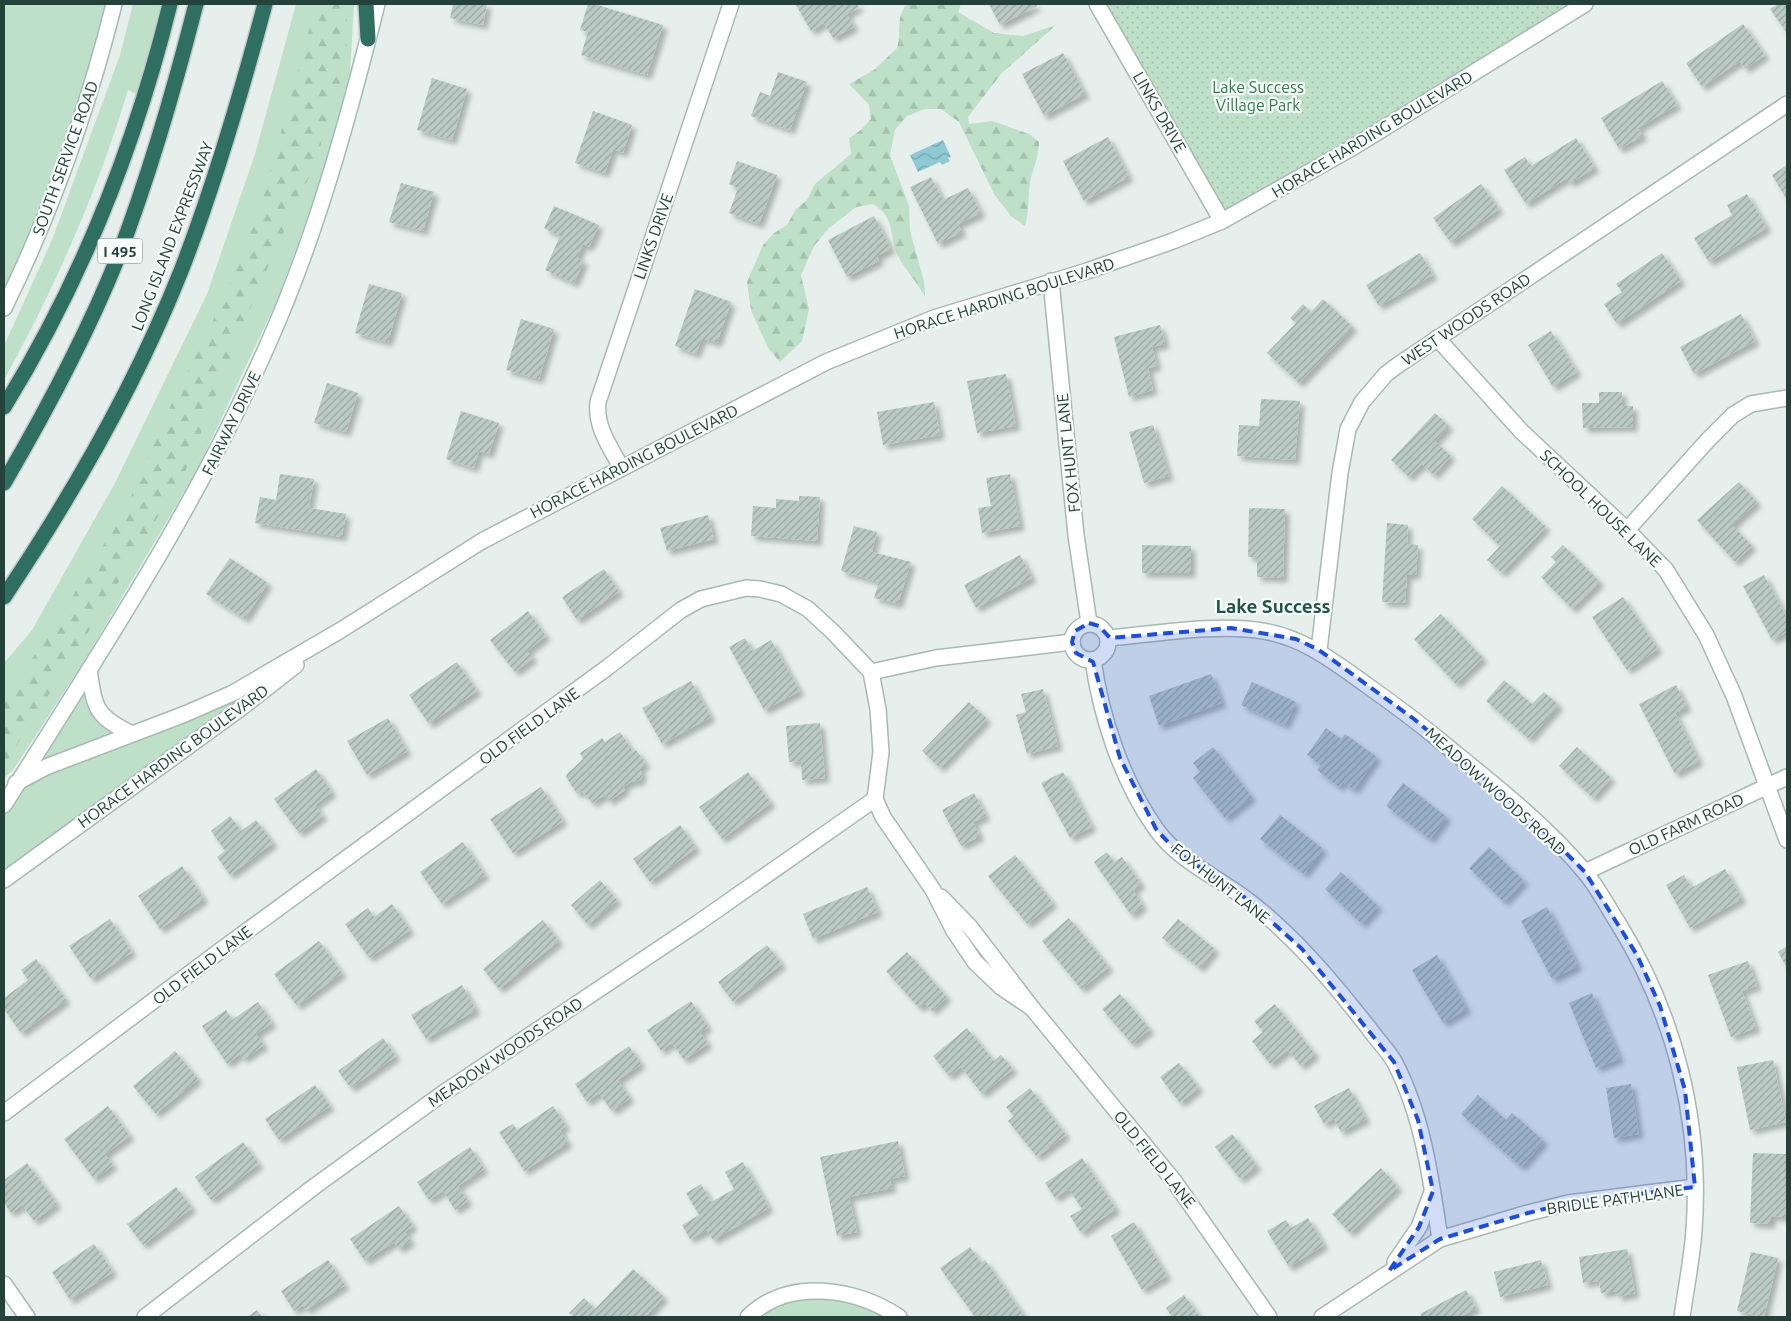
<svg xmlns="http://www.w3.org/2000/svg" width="1791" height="1321" font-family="Ubuntu,sans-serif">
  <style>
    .green { fill: #bfe0c8 }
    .forest { fill: url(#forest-firs) }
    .park { fill: url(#park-dots) }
    .water { fill: url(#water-waves) }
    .building { fill: url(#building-hatch); filter: url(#shadow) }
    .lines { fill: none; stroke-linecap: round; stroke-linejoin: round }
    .minor-casing { stroke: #a8b8b2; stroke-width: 18 }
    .tertiary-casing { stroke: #a8b8b2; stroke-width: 18 }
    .secondary-casing { stroke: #a4bbb3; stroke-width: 18 }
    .motorway-casing { stroke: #c2cac8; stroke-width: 18 }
    .minor { stroke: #fff; stroke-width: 15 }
    .tertiary { stroke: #fff; stroke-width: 15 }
    .secondary { stroke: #fff; stroke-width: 15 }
    .motorway { stroke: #2f6f62; stroke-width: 15 }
    .marked { fill: #1d4ed8; fill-opacity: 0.2; stroke: #1d4ed8; stroke-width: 4; stroke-dasharray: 10 6; stroke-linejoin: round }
    .labels { text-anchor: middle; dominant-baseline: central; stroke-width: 4.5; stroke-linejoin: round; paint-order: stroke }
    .shield { fill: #f7fbf9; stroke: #637a73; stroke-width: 1 }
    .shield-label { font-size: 15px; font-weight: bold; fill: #24423a }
    .park-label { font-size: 16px; fill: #2d7a4b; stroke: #f7fbf9 }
    .street-label { font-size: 16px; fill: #24423a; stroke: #f7fbf9 }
    .quarter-label { font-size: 19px; font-weight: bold; fill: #1f5548; stroke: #f7fbf9 }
  </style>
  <defs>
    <pattern id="forest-firs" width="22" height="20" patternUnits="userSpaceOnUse" patternTransform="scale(1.25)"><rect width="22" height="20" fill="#bfe0c8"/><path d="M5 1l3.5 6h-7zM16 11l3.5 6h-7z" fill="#a4c1ad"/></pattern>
    <pattern id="park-dots" width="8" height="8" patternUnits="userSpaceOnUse" patternTransform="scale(1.25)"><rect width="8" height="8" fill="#bfe0c8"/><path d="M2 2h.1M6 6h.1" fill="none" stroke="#a4c1ad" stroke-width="1.8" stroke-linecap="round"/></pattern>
    <pattern id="water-waves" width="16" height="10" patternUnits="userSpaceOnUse" patternTransform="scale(1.25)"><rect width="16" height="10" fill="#8ec9d4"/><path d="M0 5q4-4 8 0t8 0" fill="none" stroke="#74a5ad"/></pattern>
    <pattern id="building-hatch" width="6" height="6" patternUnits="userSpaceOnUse" patternTransform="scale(1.25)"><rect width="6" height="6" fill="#bbcac4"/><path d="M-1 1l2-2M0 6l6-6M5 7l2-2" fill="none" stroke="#98a6a0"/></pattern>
    <filter id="shadow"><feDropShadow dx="4.5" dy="4.5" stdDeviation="2.5" flood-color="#0004"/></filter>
  </defs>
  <rect width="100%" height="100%" fill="#e6efeb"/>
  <g class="green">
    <path d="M4 4H109L62 158 4 298Z"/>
    <path d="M133 4H162L136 94 128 90C98 190 55 288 4 380V346L52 240 120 55Z"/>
    <path d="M296 4H354L350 74 319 186 279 296 197 470 85 660 13 770 4 778V663L32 630 115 483 207 294 255 154Z"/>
    <path d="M341 630 4 880V792L89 670 95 702 132 734 185 714Z"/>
    <path d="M822 1290 899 1317H748L754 1312Z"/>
  </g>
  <g class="forest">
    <path d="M316 4H347V60L314 166 258 289 185 472 81 644 4 765V702L68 604 127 506 165 417 221 304 260 210Z"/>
    <path d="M907 4H961L958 12 994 33 1023 36 1056 25 1001 74 968 117 969 124 993 121 1031 135 1039 142C1039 157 1033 168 1030 182 1028 197 1029 211 1025 226L1011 216 994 194 959 122 941 109H925L907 116 895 130 890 155 909 206 910 231 924 281 925 296C918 284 902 265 897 254 889 233 895 217 873 204L856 207 829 228 814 246 801 275 809 309 802 341 780 362 768 348 751 310 747 282 763 245 774 233 787 225 796 209 807 200 815 184 851 154 849 138 861 130 871 119 869 105 849 84 874 70 897 48C902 31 895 18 907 4Z"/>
  </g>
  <path class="park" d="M1097 4H1583L1222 221Z"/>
  <path class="water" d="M943 140 951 157 948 158 950 161 942 165 940 162 918 172 910 155Z"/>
  <g class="building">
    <path d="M453 4H487L483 25 450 18Z"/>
    <path d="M588 4H594L663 25 647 75 581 55 588 32 580 30Z"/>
    <path d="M798 4H857L859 7 847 14 854 27 833 38 824 23 811 31 796 5Z"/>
    <path d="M989 4H1036L1037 6 1000 25Z"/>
    <path d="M1778 4H1787V33L1770 9Z"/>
    <path d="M1743 24 1765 55 1745 69 1740 61 1702 87 1686 63Z"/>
    <path d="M1063 53 1085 94 1044 116 1022 74Z"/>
    <path d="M778 72 807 82 790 130 751 116 760 92 770 96Z"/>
    <path d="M432 78 467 89 452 140 417 130Z"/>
    <path d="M1662 81 1677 105 1638 128 1643 136 1619 149 1601 118Z"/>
    <path d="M593 111 632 125 623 153 613 149 605 173 575 163Z"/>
    <path d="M1108 137 1129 177 1084 201 1063 161Z"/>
    <path d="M1576 138 1595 168 1570 183 1567 178 1526 204 1504 170 1525 157 1531 166Z"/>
    <path d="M737 161 777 175 759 224 729 213 738 188 729 184Z"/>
    <path d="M1787 165V200L1772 175Z"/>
    <path d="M931 177 943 200 968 188 981 213 958 224 962 232 938 244 910 187Z"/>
    <path d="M401 183 434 192 423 231 389 222Z"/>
    <path d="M1481 184 1499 209 1451 243 1433 218Z"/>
    <path d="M1747 194 1767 228 1709 262 1694 238 1732 215 1727 205Z"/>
    <path d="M554 206 599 225 589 247 583 244 577 258 584 261 574 283 545 270 560 236 544 228Z"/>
    <path d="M874 216 891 249 877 256 879 261 847 277 828 240Z"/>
    <path d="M1420 253 1433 275 1379 306 1366 285Z"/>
    <path d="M1662 253 1681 281 1617 324 1604 304 1622 292 1616 284Z"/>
    <path d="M369 284 402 293 388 342 355 333Z"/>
    <path d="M695 289 731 302 717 343 702 338 696 354 675 346Z"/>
    <path d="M1323 299 1353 327 1299 383 1267 353 1296 323 1290 318 1303 304 1311 312Z"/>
    <path d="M1741 314 1755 341 1694 374 1680 347Z"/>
    <path d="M521 319 554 329 539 379 506 370Z"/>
    <path d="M1160 325 1165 344 1152 347 1157 366 1148 368 1153 390 1129 397 1114 337Z"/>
    <path d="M1551 331 1577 372 1553 387 1528 345Z"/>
    <path d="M1006 374 1016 426 977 433 967 381Z"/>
    <path d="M327 383 358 393 346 432 314 423Z"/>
    <path d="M1599 392H1622V406H1633V427L1583 428 1582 403H1599Z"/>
    <path d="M1261 399 1300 401 1295 460 1237 456 1239 425 1259 426Z"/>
    <path d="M934 402 940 435 883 445 877 412Z"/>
    <path d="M461 411 499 423 489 454 479 451 474 468 446 459Z"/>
    <path d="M1435 413 1449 426 1435 441 1451 456 1434 475 1422 464 1409 477 1391 460Z"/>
    <path d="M1153 425 1169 476 1144 483 1129 432Z"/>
    <path d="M280 474 314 479 309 508 346 514 342 537 255 523 260 497 276 500Z"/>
    <path d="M1010 474 1020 526 982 533 978 508 991 506 986 478Z"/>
    <path d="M1739 482 1757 502 1732 525 1752 546 1735 562 1697 520Z"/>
    <path d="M1502 486 1546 527 1502 573 1487 560 1500 546 1472 519Z"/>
    <path d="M799 496 820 497 817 541 751 536 753 506 776 508V499L799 501Z"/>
    <path d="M1249 508 1285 509 1283 578 1257 577V557H1248Z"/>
    <path d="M708 515 714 539 667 551 660 528Z"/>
    <path d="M1387 523 1408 525 1407 544 1418 545 1416 575H1407L1405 603 1382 602Z"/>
    <path d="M854 526 877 532 872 552 911 562 898 604 874 598 879 582 841 571Z"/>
    <path d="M1142 545 1191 546V573H1142Z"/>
    <path d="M1563 545 1600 582 1572 609 1541 577 1556 562 1551 557Z"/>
    <path d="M1020 555 1032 578 976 608 964 585Z"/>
    <path d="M230 558 268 583 245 619 206 594Z"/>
    <path d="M604 569 619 592 577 620 562 597Z"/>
    <path d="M1764 575 1787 618V632L1772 640 1743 586Z"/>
    <path d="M1623 597 1658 649 1627 670 1592 617Z"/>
    <path d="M528 611 546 636 527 651 533 658 515 672 490 640Z"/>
    <path d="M1441 614 1483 658 1456 684 1414 639Z"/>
    <path d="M745 638 752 651 771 640 800 691 764 710 729 647Z"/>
    <path d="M457 662 477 691 429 724 409 695Z"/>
    <path d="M1211 674 1222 703 1159 726 1149 696Z"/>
    <path d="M1504 680 1532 704 1544 692 1559 705 1529 739 1486 701Z"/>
    <path d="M691 681 711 717 662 744 642 708Z"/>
    <path d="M1252 682 1296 702 1285 725 1241 705Z"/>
    <path d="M1676 685 1687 707 1675 713 1699 761 1675 774 1639 704Z"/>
    <path d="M1043 689 1058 746 1027 754 1016 715 1026 712 1021 694Z"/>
    <path d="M969 702 987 719 940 768 922 751Z"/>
    <path d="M388 718 407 751 367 775 347 741Z"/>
    <path d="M820 723 825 778 802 780 801 761 789 762 786 726Z"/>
    <path d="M1326 728 1341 739 1345 734 1377 757 1354 790 1343 782 1339 787 1317 770 1321 765 1307 755Z"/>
    <path d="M620 732 633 752 636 750 646 764 639 769 642 772 641 779 636 782 632 781 623 787 625 790 609 801 605 795 592 803 582 791 577 794 566 777 567 774 583 759 580 753 602 738 605 742Z"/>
    <path d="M1213 747 1252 797 1225 818 1193 778 1200 772 1193 763Z"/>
    <path d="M1577 747 1611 778 1593 798 1559 766Z"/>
    <path d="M316 769 332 792 315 805 323 816 299 833 274 799Z"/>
    <path d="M748 772 771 803 722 839 699 807Z"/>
    <path d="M1063 772 1092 827 1070 838 1041 783Z"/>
    <path d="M1403 783 1447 817 1430 839 1386 806Z"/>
    <path d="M541 787 563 821 513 853 490 819Z"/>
    <path d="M974 793 986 816 973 822 980 836 961 846 942 810Z"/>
    <path d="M1280 815 1323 849 1304 874 1260 839Z"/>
    <path d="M230 816 241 831 256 820 273 843 230 875 217 857 225 851 211 831Z"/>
    <path d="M680 825 696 848 650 882 633 859Z"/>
    <path d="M463 842 485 875 442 904 420 872Z"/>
    <path d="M1489 847 1524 881 1504 902 1469 868Z"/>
    <path d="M1107 852 1114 862 1122 857 1141 884 1133 890 1143 906 1131 915 1094 862Z"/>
    <path d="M1015 855 1053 903 1027 924 988 876Z"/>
    <path d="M182 866 204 899 160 929 138 896Z"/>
    <path d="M1725 869 1742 899 1690 928 1666 885 1684 875 1691 888Z"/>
    <path d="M1341 872 1378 906 1362 924 1325 889Z"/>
    <path d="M600 880 617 900 588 925 571 905Z"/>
    <path d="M867 887 878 912 813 939 803 914Z"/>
    <path d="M392 904 410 930 369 958 345 924 368 908 374 917Z"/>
    <path d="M1547 907 1578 966 1552 979 1521 921Z"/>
    <path d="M1069 918 1109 967 1081 989 1042 941Z"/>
    <path d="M110 919 132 952 91 979 69 946Z"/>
    <path d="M1178 919 1215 949 1200 968 1162 938Z"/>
    <path d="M543 920 559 941 499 989 483 969Z"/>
    <path d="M319 941 342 973 297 1006 274 974Z"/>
    <path d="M767 945 782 964 733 1002 718 982Z"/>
    <path d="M1787 946V968L1778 952Z"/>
    <path d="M907 952 947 997 932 1011 925 1003 919 1008 886 971Z"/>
    <path d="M1437 955 1467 1009 1443 1023 1412 970Z"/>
    <path d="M36 959 66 1000 21 1033 4 1009V998L28 980 21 970Z"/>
    <path d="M1748 961 1757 986 1742 991 1756 1028 1731 1037 1708 975Z"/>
    <path d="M462 985 476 1010 426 1039 411 1015Z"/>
    <path d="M1592 993 1620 1059 1596 1068 1569 1003Z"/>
    <path d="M1120 994 1150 1029 1132 1044 1102 1009Z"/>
    <path d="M691 1001 708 1027 700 1032 708 1044 684 1060 672 1043 661 1051 647 1030Z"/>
    <path d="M258 1002 272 1023 256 1034 264 1045 243 1059 240 1054 227 1064 202 1026 226 1010 232 1020Z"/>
    <path d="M1275 1004 1315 1054 1301 1066 1288 1050 1270 1064 1252 1041 1263 1032 1254 1021Z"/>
    <path d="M967 1028 994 1061 1001 1055 1013 1069 982 1094 961 1067 949 1076 933 1056Z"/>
    <path d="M383 1038 396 1056 351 1088 338 1071Z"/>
    <path d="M629 1046 641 1064 618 1080 630 1098 612 1111 599 1093 587 1102 575 1084Z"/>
    <path d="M175 1051 198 1079 156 1114 133 1086Z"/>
    <path d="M1773 1060 1786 1122 1750 1130 1737 1067Z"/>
    <path d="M1179 1063 1199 1088 1180 1103 1160 1077Z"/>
    <path d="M1631 1084 1639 1134 1614 1138 1606 1088Z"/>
    <path d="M315 1085 330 1106 279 1140 265 1119Z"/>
    <path d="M1030 1088 1066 1135 1037 1157 1008 1121 1014 1116 1006 1107Z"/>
    <path d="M1349 1088 1366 1119 1341 1132 1334 1119 1324 1124 1314 1106Z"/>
    <path d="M1478 1095 1506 1120 1512 1113 1544 1141 1521 1167 1461 1114Z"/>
    <path d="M108 1106 130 1136 105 1154 113 1165 94 1179 64 1139Z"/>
    <path d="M553 1106 566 1126 560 1130 568 1143 524 1171 499 1132 513 1124 517 1130Z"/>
    <path d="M1232 1134 1257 1166 1240 1179 1215 1147Z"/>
    <path d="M898 1141 905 1176 890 1179 892 1188 849 1197 857 1232 837 1236 820 1157Z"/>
    <path d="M243 1142 259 1164 211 1200 195 1177Z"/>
    <path d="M470 1147 484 1169 458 1186 468 1201 455 1210 443 1191 429 1200 417 1182Z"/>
    <path d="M1753 1153 1787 1154 1785 1217 1771 1216V1224L1750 1223Z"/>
    <path d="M1082 1158 1116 1209 1081 1233 1070 1216 1082 1209 1069 1189 1055 1198 1045 1183Z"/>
    <path d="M743 1162 769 1208 713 1240 707 1230 690 1239 682 1225 699 1215 686 1193 701 1184 711 1202 734 1189 725 1172Z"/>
    <path d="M27 1163 57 1204 34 1221 22 1205 11 1213 4 1203V1180Z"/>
    <path d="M1381 1168 1398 1187 1350 1233 1332 1214Z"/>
    <path d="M176 1187 192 1208 143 1245 127 1224Z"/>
    <path d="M399 1206 413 1226 405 1232 411 1241 399 1249 394 1242 365 1261 350 1239Z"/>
    <path d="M1308 1218 1324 1245 1289 1267 1267 1231 1286 1220 1291 1228Z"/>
    <path d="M1134 1222 1167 1276 1142 1290 1111 1236Z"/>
    <path d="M94 1244 113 1272 70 1300 52 1272Z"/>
    <path d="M970 1247 981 1263 985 1260 1025 1317H975L940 1268Z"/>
    <path d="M1627 1249 1635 1293 1618 1297 1617 1291 1601 1293 1599 1281 1583 1283 1579 1257Z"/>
    <path d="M1751 1252 1778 1258 1764 1317 1737 1311Z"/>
    <path d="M328 1260 345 1285 306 1310 303 1305 294 1311 281 1291Z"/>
    <path d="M1541 1260 1548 1285 1500 1297 1494 1272Z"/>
    <path d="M633 1269 664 1297 645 1317H574L569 1313 584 1298 595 1309Z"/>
    <path d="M1466 1290 1476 1308 1461 1317H1422L1420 1314Z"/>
    <path d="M1184 1295 1200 1317H1172L1166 1308Z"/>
    <path d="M257 1310 262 1317H247Z"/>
  </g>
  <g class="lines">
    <g class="minor-casing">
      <g id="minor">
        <path d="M1097 4 1222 221"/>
        <path d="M1051 281 1076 535 1089 623"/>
        <path d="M1437 338 1521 431 1627 530 1666 570 1706 635 1734 696 1787 840"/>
        <path d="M621 467C610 447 595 426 598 402L731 4"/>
        <path d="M1627 530 1708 440 1733 415 1751 404 1787 398"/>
        <circle cx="1090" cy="642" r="18"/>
        <path d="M1108 638C1154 634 1220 623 1263 631 1305 638 1334 662 1368 686 1392 703 1415 720 1438 739 1488 780 1542 821 1584 871 1597 886 1607 906 1618 923 1675 1015 1702 1122 1694 1230 1692 1259 1686 1288 1682 1317"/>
        <path d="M1319 650 1340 473 1348 429 1362 402 1386 374 1398 365 1787 104"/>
        <path d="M1093 660C1101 717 1122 781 1156 829 1177 859 1213 875 1242 896 1290 931 1331 980 1368 1027 1376 1039 1388 1050 1395 1063 1423 1117 1431 1179 1440 1239"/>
        <path d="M871 672 936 658 1072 642"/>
        <path d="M1585 872 1787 777"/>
        <path d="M941 897 970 927 1032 1008 1174 1181 1269 1317"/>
        <path d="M4 1113 217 953 608 667 681 610 701 599 746 588 760 589 781 594 808 609 833 632 871 672 878 709 881 752 875 799 883 817 933 890 954 931 975 962 1001 987 1032 1008"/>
        <path d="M1395 1262 1419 1227 1432 1192"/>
        <path d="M4 1284 27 1317"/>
        <path d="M145 1317 315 1186 442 1094 698 923 875 799"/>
        <path d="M748 1317C789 1277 856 1288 899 1317"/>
        <path d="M1322 1317 1440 1239 1528 1213 1568 1203 1695 1187"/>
      </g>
    </g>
    <g class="tertiary-casing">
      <g id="tertiary">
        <path d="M89 670C95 709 95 716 132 734"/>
        <path d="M16 783 46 767 185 714 233 693 341 630 482 541 826 362 934 318 1087 271 1173 241 1222 221 1350 149 1585 4"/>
        <path d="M4 880 241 708 296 665"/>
      </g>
    </g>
    <g class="secondary-casing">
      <g id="secondary">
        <path d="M4 308C52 211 88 108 114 4"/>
        <path d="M4 805C99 654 196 508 268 344 317 234 348 119 377 4"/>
      </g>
    </g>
    <g class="motorway-casing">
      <g id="motorway">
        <path d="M366 4 368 39"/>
        <path d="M4 407C81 282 135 146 170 4"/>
        <path d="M4 483C46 411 87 335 118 257 150 174 174 90 196 4"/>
        <path d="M4 597C73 494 135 387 181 271 215 184 241 94 265 4"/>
      </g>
    </g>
    <use href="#minor" class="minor"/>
    <use href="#tertiary" class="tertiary"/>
    <use href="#secondary" class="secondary"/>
    <use href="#motorway" class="motorway"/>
  </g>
  <path class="marked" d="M1089 623 1099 626 1110 638 1231 628 1296 639 1319 650 1414 719 1528 815 1585 872 1637 955 1660 1006 1685 1090 1695 1187 1568 1203 1528 1213 1440 1239 1389 1271 1419 1227 1433 1191 1418 1120 1394 1062 1302 949 1244 897 1177 852 1156 829 1120 758 1093 662 1076 653 1072 642 1075 631Z"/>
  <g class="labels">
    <rect class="shield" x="97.5" y="238.5" width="45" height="25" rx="4"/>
    <g class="shield-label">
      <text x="120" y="251">I 495</text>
    </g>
    <g class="park-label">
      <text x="1258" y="87">Lake Success<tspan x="1258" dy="18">Village Park</tspan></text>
    </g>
    <g class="street-label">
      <text transform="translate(1160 112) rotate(60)">LINKS DRIVE</text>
      <text transform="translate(1372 134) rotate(-31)">HORACE HARDING BOULEVARD</text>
      <text transform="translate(65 158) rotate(-70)">SOUTH SERVICE ROAD</text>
      <text transform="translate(172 236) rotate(-69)">LONG ISLAND EXPRESSWAY</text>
      <text transform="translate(653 236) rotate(-71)">LINKS DRIVE</text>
      <text transform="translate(1004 298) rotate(-18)">HORACE HARDING BOULEVARD</text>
      <text transform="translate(1466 319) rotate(-34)">WEST WOODS ROAD</text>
      <text transform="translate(231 423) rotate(-64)">FAIRWAY DRIVE</text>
      <text transform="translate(1068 453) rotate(-96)">FOX HUNT LANE</text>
      <text transform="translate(634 461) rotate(-27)">HORACE HARDING BOULEVARD</text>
      <text transform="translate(1601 508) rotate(44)">SCHOOL HOUSE LANE</text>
      <text transform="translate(529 726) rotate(-36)">OLD FIELD LANE</text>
      <text transform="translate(173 756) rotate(-36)">HORACE HARDING BOULEVARD</text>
      <text transform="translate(1496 791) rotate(42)">MEADOW WOODS ROAD</text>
      <text transform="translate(1686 824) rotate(-25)">OLD FARM ROAD</text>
      <text transform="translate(1221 883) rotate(38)">FOX HUNT LANE</text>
      <text transform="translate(202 965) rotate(-37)">OLD FIELD LANE</text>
      <text transform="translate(505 1052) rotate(-34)">MEADOW WOODS ROAD</text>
      <text transform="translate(1155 1159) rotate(51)">OLD FIELD LANE</text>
      <text transform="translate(1615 1199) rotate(-8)">BRIDLE PATH LANE</text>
    </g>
    <g class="quarter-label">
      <text x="1273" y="606">Lake Success</text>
    </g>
  </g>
  <rect width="1791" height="1321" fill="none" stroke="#24423a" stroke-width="10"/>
</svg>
